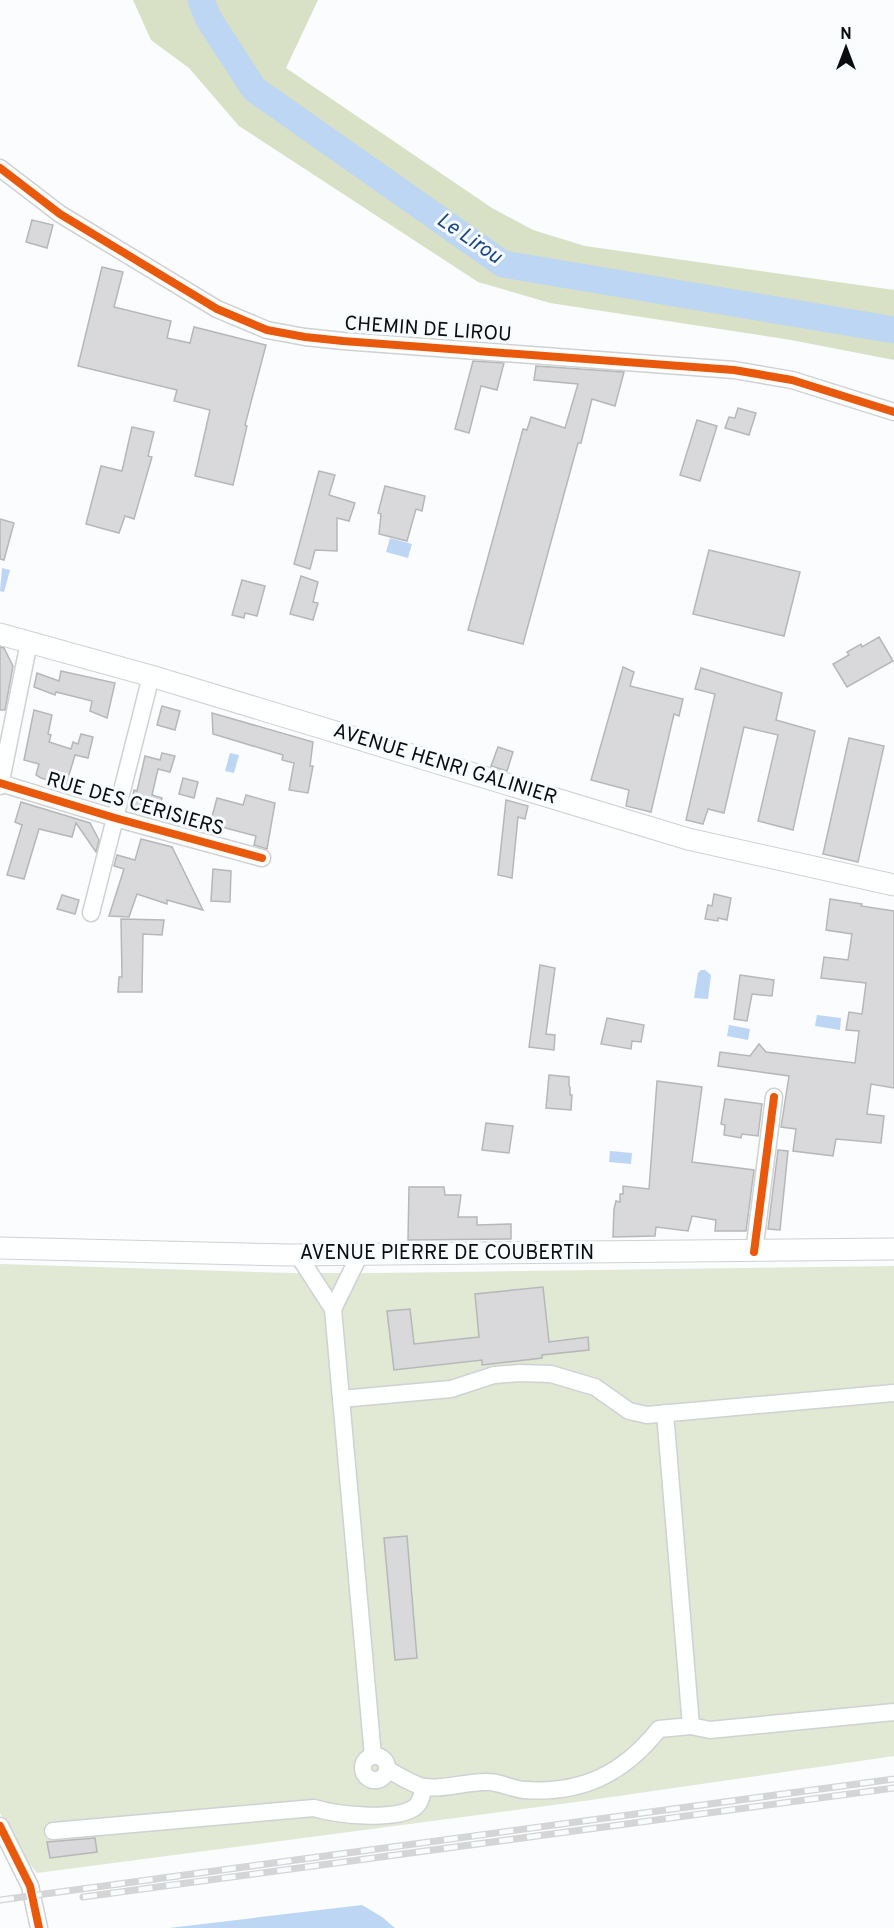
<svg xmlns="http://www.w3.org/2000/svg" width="894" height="1928" font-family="Overpass,sans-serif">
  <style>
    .green { fill: #e1e8d3 }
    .forest { fill: #d8e0c5 }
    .water { fill: #bdd6f4 }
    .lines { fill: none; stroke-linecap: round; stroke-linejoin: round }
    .river { stroke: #bdd6f4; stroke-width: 27 }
    .building { fill: #d9d9dc; stroke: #b6b7b9; stroke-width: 1.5 }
    .minor-casing { stroke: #cfd1d3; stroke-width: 19 }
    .major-casing { stroke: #cfd1d3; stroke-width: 23 }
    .minor { stroke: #feffff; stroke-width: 16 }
    .major { stroke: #feffff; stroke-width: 21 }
    .rail-casing { stroke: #d5d5d5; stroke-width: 7 }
    .rail { stroke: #f9fcff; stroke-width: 4.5; stroke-dasharray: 14; stroke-linecap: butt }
    .cycleway-casing { stroke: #f9fcff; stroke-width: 11 }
    .cycleway { stroke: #e8590c; stroke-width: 8 }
    .labels { text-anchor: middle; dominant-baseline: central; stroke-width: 6; stroke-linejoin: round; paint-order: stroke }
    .street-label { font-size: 20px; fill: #0a0c0f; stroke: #f9fcff }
    .water-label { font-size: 21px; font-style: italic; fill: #1c497d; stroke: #f9fcff }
  </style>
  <rect width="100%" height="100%" fill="#fafcfe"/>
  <path class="green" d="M0 1264 290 1273H380L894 1266V1756L591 1800 37 1873 19 1851 0 1813Z"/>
  <path class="forest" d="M133 0H318L286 68 492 208 533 230 585 246 894 290V324L821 312 818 326 894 341V360L791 340 550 303 478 282 239 126 189 68 151 40Z"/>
  <g class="water">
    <path d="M390 538 412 544 408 558 386 552Z"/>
    <path d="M2 568 10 570 4 592 0 591Z"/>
    <path d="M230 753 239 755 234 773 225 771Z"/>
    <path d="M701 970H705L711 975 708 999 694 998 698 973Z"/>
    <path d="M817 1015 841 1018 840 1030 815 1026Z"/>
    <path d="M729 1025 750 1029 748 1040 727 1036Z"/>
    <path d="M610 1151 632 1153 631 1164 609 1162Z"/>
    <path d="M362 1905 382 1917 395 1928H169Z"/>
  </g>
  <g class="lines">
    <path class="river" d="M201 0 208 18 254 89 503 264 894 330"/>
  </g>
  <g class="building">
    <path d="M32 220 53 225 47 248 26 242Z"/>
    <path d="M102 267 123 272 114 307 171 321 167 338 190 343 194 327 266 345 245 425 247 426 233 485 195 476 210 410 174 401 177 390 78 366Z"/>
    <path d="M473 361 504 363 497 390 481 386 469 433 455 429Z"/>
    <path d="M536 366 624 372 615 406 592 399 581 443H578L523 644 468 630 523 429 527 430 531 417 565 428 578 384 534 380Z"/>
    <path d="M738 408 756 413 749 435 725 428 729 417 735 418Z"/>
    <path d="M697 420 717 426 700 481 680 475Z"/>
    <path d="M132 427 154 432 148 456 152 457 134 519 125 516 119 533 86 524 101 466 122 471Z"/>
    <path d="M319 471 335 475 329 495 355 503 349 521 337 518V551L315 550 310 569 294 564Z"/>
    <path d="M385 486 425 496 422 511 416 509 407 541 379 534 381 514 378 513Z"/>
    <path d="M0 519 14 523 4 560 0 559Z"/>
    <path d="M709 550 800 572 784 636 693 614Z"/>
    <path d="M301 576 318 582 313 602 318 603 313 620 290 614Z"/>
    <path d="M242 580 265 586 257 616 245 613 244 618 232 615Z"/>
    <path d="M879 637 893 661 847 687 833 664 849 655 847 652 861 644 862 647Z"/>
    <path d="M0 647 4 648 13 666 5 710H0Z"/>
    <path d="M623 667 634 672 630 686 683 699 679 716 674 714 651 812 626 806 629 790 591 780Z"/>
    <path d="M701 668 782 693 776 720 815 731 793 830 758 821 778 735 744 727 724 813 708 809 703 824 686 820 715 694 695 689Z"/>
    <path d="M61 671 115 683 107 718 90 711 92 701 56 692 55 695 34 687 37 673 59 681Z"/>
    <path d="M162 706 180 711 175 730 157 725Z"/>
    <path d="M34 710 52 715 48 734 51 735 49 742 71 749 73 742 78 744 81 734 93 737 88 758 75 755 66 785 41 778 36 775 39 764 24 760Z"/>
    <path d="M212 713 313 742 310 766H313L308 793 289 790 294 763 282 760 283 755 213 734Z"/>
    <path d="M849 738 884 746 858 862 823 854Z"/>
    <path d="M498 747 513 752 507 771 491 766Z"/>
    <path d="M162 753 175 756 170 772 158 769 152 795 162 798 157 817 138 812 132 800 134 790 137 791 145 756 160 760Z"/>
    <path d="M183 778 198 782 194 798 179 794Z"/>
    <path d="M246 795 275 803 267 849 254 845 256 836 210 824 217 798 243 805Z"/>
    <path d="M506 800 528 806 525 819 518 817 512 878 498 875Z"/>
    <path d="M21 802 90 823 99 840 96 852 76 823 72 837 39 829 24 879 7 875 22 825 15 822Z"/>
    <path d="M141 839 172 847 203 910 167 900V904L137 894 129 917 109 916 124 869 114 866 117 855 135 860Z"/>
    <path d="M213 869 231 871 230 902 211 901Z"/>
    <path d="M714 894 731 898 727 920 718 918V921L705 919 708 905 712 906Z"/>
    <path d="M62 895 79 900 75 914 57 909Z"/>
    <path d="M830 899 862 904 861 906 894 911V1088L871 1084 867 1114 884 1116 881 1143 836 1139 833 1156 793 1151 796 1129 781 1127 789 1076 718 1066 720 1052 750 1056 759 1044 766 1052 855 1063 859 1031 846 1030 849 1012 862 1014 866 983 821 978 824 957 848 960 852 934 826 930Z"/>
    <path d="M121 919 164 920 162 935 143 934 142 992H118L119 977H122Z"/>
    <path d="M540 965 555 968 546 1034 555 1035 554 1050 529 1047Z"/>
    <path d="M740 975 774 980 772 996 752 994 747 1021 734 1019Z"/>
    <path d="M607 1018 644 1025 641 1042 632 1041 631 1049 601 1044Z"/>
    <path d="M549 1075 569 1077V1086L570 1087V1095H572L571 1110 546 1108Z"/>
    <path d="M657 1081 702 1087 692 1162 754 1170 746 1231H715L716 1220 692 1216 688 1231 656 1227 655 1236 613 1237 614 1209 616 1201 620 1202V1194H623V1186L649 1189Z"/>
    <path d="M725 1099 762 1104 758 1136 742 1134 741 1138 724 1135 725 1125 721 1124Z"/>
    <path d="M486 1123 513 1126 509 1153 482 1150Z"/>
    <path d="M778 1150 788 1151 780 1230 768 1229Z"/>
    <path d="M409 1187H444L445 1195H461L458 1217H477V1225L511 1224V1239L408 1240Z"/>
    <path d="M543 1287 549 1342 588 1337 589 1350 542 1355V1358L482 1365V1360L394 1370 387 1311 410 1309 414 1344 479 1337 475 1294Z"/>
    <path d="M407 1536 417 1658 395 1660 384 1538Z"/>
    <path d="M95 1838 97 1852 50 1858 47 1842Z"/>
  </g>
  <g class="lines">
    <g class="minor-casing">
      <g id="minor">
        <path d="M0 168 60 214 217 309 267 330 305 337 343 341 734 370 792 380 894 412"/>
        <path d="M0 783 115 818 262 858"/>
        <path d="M0 786 29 642"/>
        <path d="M91 913 151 676"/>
        <path d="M754 1252 774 1097"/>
        <path d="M298 1255 333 1309 360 1254"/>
        <path d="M333 1309 373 1756"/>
        <path d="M341 1399 451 1389 494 1375 520 1373 551 1374 595 1387 629 1411 647 1415 894 1393"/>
        <path d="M691 1726 710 1730 894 1712"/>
        <circle cx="375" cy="1768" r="12"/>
        <path d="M387 1769C398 1775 411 1784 424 1787 445 1790 467 1781 488 1782 500 1782 512 1789 524 1790 582 1794 623 1774 659 1729L691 1726 665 1413"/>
        <path d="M0 1826 30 1886 39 1928"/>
        <path d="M53 1831 314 1808C337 1815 393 1821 414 1808 421 1803 422 1794 424 1787"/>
      </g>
    </g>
    <g class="major-casing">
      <g id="major">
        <path d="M0 634 151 676 688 839 894 885"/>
        <path d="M0 1248 289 1255 894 1249"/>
      </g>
    </g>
    <use href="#minor" class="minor"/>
    <use href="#major" class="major"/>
    <g class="rail-casing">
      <g id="rail">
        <path d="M83 1897 894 1788"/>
        <path d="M0 1900 894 1779"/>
      </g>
    </g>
    <use href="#rail" class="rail"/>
    <g class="cycleway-casing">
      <g id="cycleway">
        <path d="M0 168 60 214 217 309 267 330 305 337 343 341 734 370 792 380 894 412"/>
        <path d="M0 783 115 818 262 858"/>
        <path d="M754 1252 774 1097"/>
        <path d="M0 1826 30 1886 39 1928"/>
      </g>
    </g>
    <use href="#cycleway" class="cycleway"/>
  </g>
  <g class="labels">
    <g class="street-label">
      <text transform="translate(428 330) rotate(4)">CHEMIN DE LIROU</text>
      <text transform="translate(445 765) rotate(17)">AVENUE HENRI GALINIER</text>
      <text transform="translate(135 805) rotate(16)">RUE DES CERISIERS</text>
      <text x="447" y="1254">AVENUE PIERRE DE COUBERTIN</text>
    </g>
    <g class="water-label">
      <text transform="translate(469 239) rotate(34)">Le Lirou</text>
    </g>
  </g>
  <g transform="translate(846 48)" stroke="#f9fcff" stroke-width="4.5" paint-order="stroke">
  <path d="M0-4.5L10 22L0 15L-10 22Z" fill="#0a0c0f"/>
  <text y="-9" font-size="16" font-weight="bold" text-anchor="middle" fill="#0a0c0f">N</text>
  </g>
</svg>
